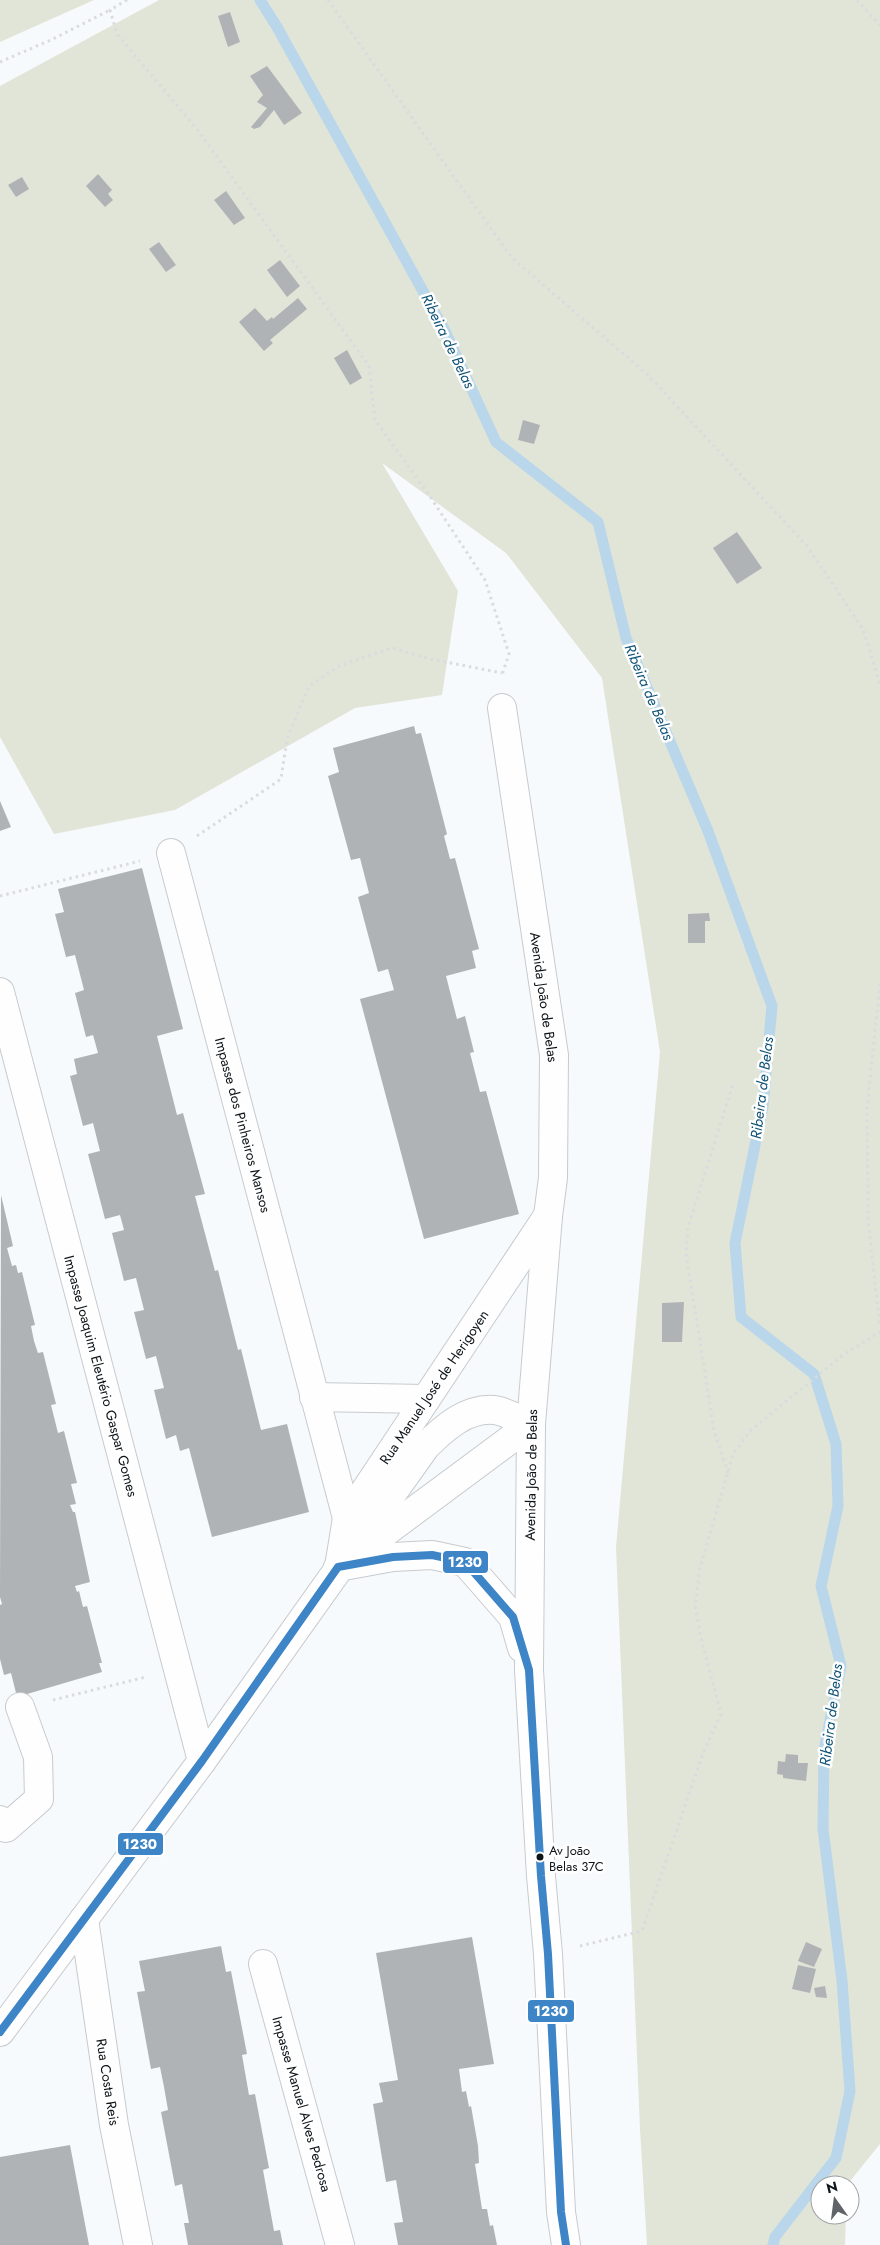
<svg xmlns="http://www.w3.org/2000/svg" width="880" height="2245" font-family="Jost,sans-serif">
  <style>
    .green { fill: #e0e5d8 }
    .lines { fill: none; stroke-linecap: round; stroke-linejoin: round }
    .stream { stroke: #b9d6ea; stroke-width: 11 }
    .building { fill: #b0b3b6 }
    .street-casing { stroke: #c7cbce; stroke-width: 30 }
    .secondary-casing { stroke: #c7cbce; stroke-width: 30 }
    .path { stroke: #d9dbdc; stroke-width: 3; stroke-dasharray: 2.5 4; stroke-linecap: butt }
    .street { stroke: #fefeff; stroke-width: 28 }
    .secondary { stroke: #fefeff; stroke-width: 28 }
    .bus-1-casing { stroke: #fff; stroke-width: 11 }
    .bus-1 { stroke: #3d85c6; stroke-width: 8 }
    .bus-dot { fill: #0f1418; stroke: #fff; stroke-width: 2 }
    .labels { text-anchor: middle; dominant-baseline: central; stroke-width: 5; stroke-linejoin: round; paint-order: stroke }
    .bus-label { font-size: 13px; fill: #0f1418; stroke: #fff; text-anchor: start }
    .street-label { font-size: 14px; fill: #0f1418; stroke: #fff }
    .water-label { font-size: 15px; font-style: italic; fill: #105378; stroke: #fff }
    .line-badge { stroke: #fff; stroke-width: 2 }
    .badge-label { font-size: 14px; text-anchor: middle; font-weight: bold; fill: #fff }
  </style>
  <rect width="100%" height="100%" fill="#f7fafd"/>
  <g class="green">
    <path d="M0 0H94L0 42Z"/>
    <path d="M159 0H880V2144L847 2185H820V2215H846L845 2245H647L640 2129 616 1547 660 1052 602 678 506 553 382 463 458 591 442 695 355 708 175 810 54 834 0 737V86Z"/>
  </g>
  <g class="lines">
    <path class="stream" d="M260 0 277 27 445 331 496 442 598 522 626 638 708 831 772 1006 763 1106 735 1243 741 1317 814 1374 836 1444 838 1506 821 1586 841 1666 824 1750 823 1829 842 1981 850 2091 836 2158 775 2237 773 2245"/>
  </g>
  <g class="building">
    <path d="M230 12 240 42 228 47 218 16Z"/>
    <path d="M267 66 302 113 284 125 274 110 260 127 254 129 251 127 267 108 257 102 263 95 250 76Z"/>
    <path d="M98 174 112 190 108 194 113 200 105 207 86 186Z"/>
    <path d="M22 177 29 189 16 197 8 185Z"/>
    <path d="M226 191 245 218 234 225 214 200Z"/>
    <path d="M159 242 176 265 166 272 149 249Z"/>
    <path d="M280 260 300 286 287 297 267 270Z"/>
    <path d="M298 298 307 309 270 340 273 343 264 351 239 322 255 308 267 321 272 317 273 319Z"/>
    <path d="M347 350 362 378 350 385 334 358Z"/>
    <path d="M523 420 540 425 534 444 518 440Z"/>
    <path d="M737 532 762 568 737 584 713 548Z"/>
    <path d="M414 726 416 734 421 733 447 834 444 836 450 859 455 858 479 949 472 951 476 968 446 976 457 1019 465 1016 474 1052 470 1053 480 1092 486 1091 519 1214 424 1239 360 999 394 990 388 969 378 972 358 897 369 893 360 858 351 860 328 776 339 772 333 748Z"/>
    <path d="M0 801 11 827 0 831Z"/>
    <path d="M142 868 183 1029 157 1036 177 1115 183 1113 205 1194 195 1196 215 1271 218 1270 238 1350 241 1349 261 1430 287 1424 309 1512 212 1537 189 1448 180 1451 176 1435 166 1439 154 1390 164 1388 156 1356 146 1359 134 1312 144 1310 136 1278 124 1281 112 1233 124 1230 120 1215 105 1219 88 1154 100 1151 93 1123 83 1126 70 1076 77 1074 74 1059 98 1053 93 1035 86 1037 75 993 84 990 75 955 66 957 55 914 64 912 58 889Z"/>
    <path d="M709 913 710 921H705V943H688V914Z"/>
    <path d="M1 1195 13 1246 7 1248 12 1266 16 1265 18 1273 22 1272 35 1325 31 1326 34 1341 38 1353 43 1352 56 1404 51 1405 58 1433 64 1431 77 1483 71 1484 76 1504 70 1505 73 1512H75L90 1582 75 1586 77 1592 79 1591 83 1607 87 1606 102 1663H99L102 1672 17 1697 11 1673 4 1675 0 1659V1605L2 1604 0 1597Z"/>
    <path d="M684 1302 682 1342H662V1303Z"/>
    <path d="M786 1754 798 1755V1763H808L806 1781 783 1778V1775L777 1774 778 1761 785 1762Z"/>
    <path d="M472 1937 494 2064 459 2069 462 2092 466 2091 469 2107 471 2106 478 2146 479 2163 475 2164 482 2209H487L490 2226 493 2225 497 2245H398L394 2223 403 2222 396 2180 386 2182 373 2104 383 2102 379 2083 398 2080 376 1953Z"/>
    <path d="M806 1942 822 1949 814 1967 798 1961Z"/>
    <path d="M221 1946 226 1972 231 1971 247 2054 242 2055 249 2095 255 2094 269 2168 263 2170 274 2231 280 2230 283 2245H188L184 2223H189L182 2184 175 2186 161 2112 168 2110 164 2087 160 2067 151 2069 137 1992 145 1991 139 1961Z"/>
    <path d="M798 1965 816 1969 810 1993 792 1989Z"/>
    <path d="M825 1986 827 1998 816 1997 814 1988Z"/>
    <path d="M70 2145 89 2245H0V2157Z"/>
  </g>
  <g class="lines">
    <g class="street-casing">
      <g id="street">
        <path d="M502 708 554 1055 553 1178 548 1216"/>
        <path d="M171 853 347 1518"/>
        <path d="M0 992 202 1761"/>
        <path d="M314 1397 426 1399"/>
        <path d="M0 1820 6 1828 39 1799 38 1757 20 1707"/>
        <path d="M84 1919 114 2125 138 2245"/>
        <path d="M263 1964 340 2245"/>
      </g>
    </g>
    <g class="secondary-casing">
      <g id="secondary">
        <path d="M548 1216 531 1424 529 1670 541 1876 548 1954 561 2212 566 2245"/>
        <path d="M360 1551 531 1424"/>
        <path d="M340 1561 347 1518 547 1217"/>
        <path d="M338 1567 393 1557 432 1555 465 1562 513 1617 522 1648"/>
        <path d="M0 2032 202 1761 426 1446C444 1428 466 1408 494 1410 505 1411 520 1420 531 1424"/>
      </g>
    </g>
    <g class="path">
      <path d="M127 0 110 10 117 34 196 128 369 366 375 420 431 498 485 580 509 654 502 675"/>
      <path d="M328 0 512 258 648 375 807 546 863 629 880 684"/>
      <path d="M857 0 880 25"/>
      <path d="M0 62 53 39 110 10"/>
      <path d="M197 836 281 779 287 739 309 686 341 665 392 648 431 659 502 673"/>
      <path d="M0 896 140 861"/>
      <path d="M880 984 867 1107 868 1220 880 1327"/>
      <path d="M728 1473 714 1431 686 1254 688 1227 733 1084"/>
      <path d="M53 1700 146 1677"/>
      <path d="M580 1946 642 1931 703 1753 721 1714 701 1638 695 1606 700 1568 733 1454 751 1430 843 1355 880 1332"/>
    </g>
    <use href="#street" class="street"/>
    <use href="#secondary" class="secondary"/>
    <g class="bus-1-casing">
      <path id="bus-1" d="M0 2032 202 1761 338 1567 393 1557 432 1555 465 1562 513 1617 529 1670 541 1876 548 1954 561 2212 566 2245"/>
    </g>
    <use href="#bus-1" class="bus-1"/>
  </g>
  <circle class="bus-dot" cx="540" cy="1857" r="4.5"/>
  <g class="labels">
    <g class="bus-label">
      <text x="549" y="1850">Av João<tspan x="549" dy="16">Belas 37C</tspan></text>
    </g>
    <g class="street-label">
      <text transform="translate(544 997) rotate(82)">Avenida João de Belas</text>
      <text transform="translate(243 1125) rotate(75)">Impasse dos Pinheiros Mansos</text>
      <text transform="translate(101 1376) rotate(75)">Impasse Joaquim Eleutério Gaspar Gomes</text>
      <text transform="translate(434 1387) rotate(-56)">Rua Manuel José de Herigoyen</text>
      <text transform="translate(531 1475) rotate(-89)">Avenida João de Belas</text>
      <text transform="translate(108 2082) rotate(81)">Rua Costa Reis</text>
      <text transform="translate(302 2104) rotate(74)">Impasse Manuel Alves Pedrosa</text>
    </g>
    <g class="water-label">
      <text transform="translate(448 341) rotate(64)">Ribeira de Belas</text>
      <text transform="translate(649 692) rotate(67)">Ribeira de Belas</text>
      <text transform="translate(762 1088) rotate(-83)">Ribeira de Belas</text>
      <text transform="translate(831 1715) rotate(-83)">Ribeira de Belas</text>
    </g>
  </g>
  <g class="line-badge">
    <rect x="442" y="1550" width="47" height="24" rx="5" fill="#3d85c6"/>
    <rect x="117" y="1832" width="47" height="24" rx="5" fill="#3d85c6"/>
    <rect x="527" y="1999" width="48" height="24" rx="5" fill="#3d85c6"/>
  </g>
  <g class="badge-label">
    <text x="465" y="1567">1230</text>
    <text x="140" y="1849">1230</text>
    <text x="551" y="2016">1230</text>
  </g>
  <g transform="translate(835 2200) rotate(346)"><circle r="24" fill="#ffffff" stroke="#9fa1a3"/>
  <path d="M0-4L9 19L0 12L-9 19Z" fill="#606468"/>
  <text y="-8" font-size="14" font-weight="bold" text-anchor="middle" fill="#0f1418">N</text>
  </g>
</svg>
